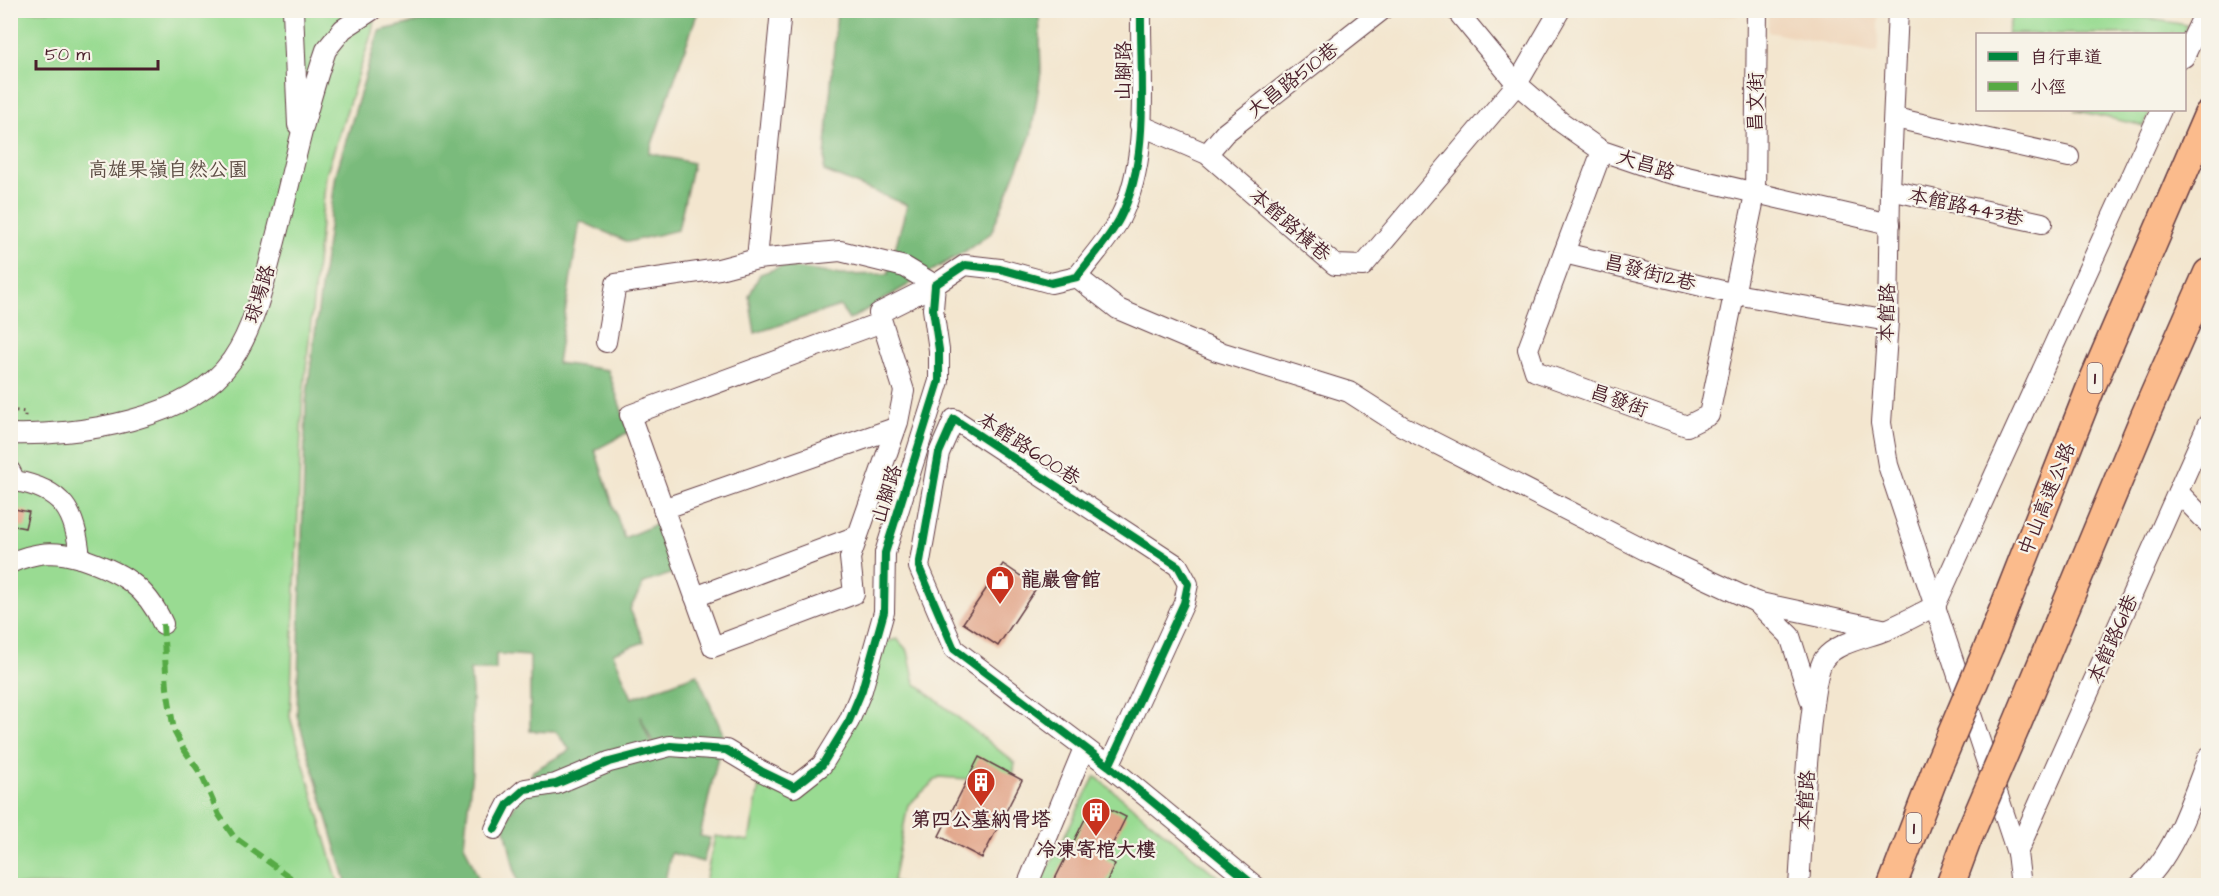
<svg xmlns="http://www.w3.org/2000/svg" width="2219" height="896" font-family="'Architects Daughter','LXGW WenKai TC',sans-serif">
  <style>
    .built { fill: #efd6bb }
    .green { fill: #99db92; stroke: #727d5e; stroke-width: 1.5 }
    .forest { fill: #7abb7c; stroke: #626d54; stroke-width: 1.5 }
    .building { fill: #e2a68a }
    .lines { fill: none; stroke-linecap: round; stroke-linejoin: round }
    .minor-casing { stroke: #633d44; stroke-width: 22 }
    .highway-casing { stroke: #633d44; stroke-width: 31 }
    .path { stroke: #633d44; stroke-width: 3; stroke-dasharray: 1.5 4.5; stroke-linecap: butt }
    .minor { stroke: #fff; stroke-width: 20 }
    .highway { stroke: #fbbb8c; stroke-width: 28 }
    .highway-bridge-casing { stroke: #633d44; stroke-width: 31; stroke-linecap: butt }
    .highway-bridge { stroke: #fbbb8c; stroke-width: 28 }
    .quiet { stroke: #57aa44; stroke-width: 6; stroke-dasharray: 12 6; stroke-linecap: butt }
    .cycleway-casing { stroke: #f7f3e8; stroke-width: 11 }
    .cycleway { stroke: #00873e; stroke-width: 8 }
    .labels { text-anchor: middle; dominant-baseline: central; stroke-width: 4.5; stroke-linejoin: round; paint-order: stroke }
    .shield { fill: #f7f3e8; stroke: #7e5f64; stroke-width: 1.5 }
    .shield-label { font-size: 18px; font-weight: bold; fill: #4a1f2b }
    .street-label { font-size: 20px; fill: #4a1f2b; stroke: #f7f3e8 }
    .park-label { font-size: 20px; fill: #5e4e45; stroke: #f7f3e8 }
    .poi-label { font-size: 20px; font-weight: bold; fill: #4a1f2b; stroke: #f7f3e8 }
  </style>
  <rect width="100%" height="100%" fill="#f7f3e8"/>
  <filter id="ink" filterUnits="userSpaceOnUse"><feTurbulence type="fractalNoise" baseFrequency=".0167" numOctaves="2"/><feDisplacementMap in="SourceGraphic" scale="12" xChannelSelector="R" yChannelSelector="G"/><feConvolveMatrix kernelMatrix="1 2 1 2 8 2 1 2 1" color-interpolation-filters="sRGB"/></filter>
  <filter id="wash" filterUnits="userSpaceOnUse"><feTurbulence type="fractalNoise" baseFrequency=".008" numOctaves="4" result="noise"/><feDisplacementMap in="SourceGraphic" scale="24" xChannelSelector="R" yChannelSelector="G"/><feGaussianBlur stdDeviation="1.35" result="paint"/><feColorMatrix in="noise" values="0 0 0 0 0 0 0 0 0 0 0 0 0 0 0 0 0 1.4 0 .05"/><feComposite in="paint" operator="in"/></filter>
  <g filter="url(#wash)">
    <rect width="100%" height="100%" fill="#f3e6cf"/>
    <g class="built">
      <path d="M1680 11H1737V16H1683Z"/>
      <path d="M1768 11H1878V53L1768 32Z"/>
    </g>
    <g class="green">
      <path d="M10 11H375L372 32 326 175 302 408 290 717 339 885H11Z"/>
      <path d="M2013 11H2104L2187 25 2183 34H2007Z"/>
      <path d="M2074 110H2151L2144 126Z"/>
      <path d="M897 639 908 651 915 683 1015 763 1012 782 939 777 908 805 893 881 902 885 704 886 715 836 749 841 760 781 798 793 885 642Z"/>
      <path d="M1095 776 1228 885 1039 886Z"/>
    </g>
    <g class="forest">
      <path d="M466 11H698L649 153 693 163 678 230 628 242 580 221 557 363 608 370 629 432 595 450 624 538 657 524 676 572 644 583 630 609 644 642 613 653 632 698 697 674 723 734 700 836 710 838 703 862 671 853 664 885H518L504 824 520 796 657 751 640 716 653 749 526 787 533 771 570 750 556 732 530 731V656L496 654V670H470L472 690V771L464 844 481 885H347L297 715 306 402 336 174 379 31Z"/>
      <path d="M837 11H1039L1041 72 1031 135 991 233 967 250 849 320 840 306 755 333 749 296 760 274 783 266 841 275 888 274 907 205 824 171Z"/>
    </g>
    <g id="blocks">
      <g class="building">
        <path d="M10 508 29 512 25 528 10 525Z"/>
        <path d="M1003 564 1037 587 998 646 963 623Z"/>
        <path d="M979 757 1022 780 982 858 939 836Z"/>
        <path d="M1094 801 1126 817 1105 859 1115 864 1105 885H1052Z"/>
      </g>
    </g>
  </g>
  <g filter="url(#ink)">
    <use href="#blocks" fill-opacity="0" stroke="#633d44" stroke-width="1.5"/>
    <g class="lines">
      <g class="minor-casing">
        <g id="minor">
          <path d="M293 10 298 125"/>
          <path d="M781 10 757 259 840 251 905 267 935 285"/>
          <path d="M1456 10 1517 84 1561 122 1602 151 1661 171 1890 224"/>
          <path d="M1898 10 1890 190 1888 321 1881 423 1888 465 2017 853 2021 886"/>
          <path d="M2184 57 2206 10"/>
          <path d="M1895 118 2069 157"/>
          <path d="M1140 125 1207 154 1335 265 1363 266 1517 84 1560 10"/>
          <path d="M1602 151 1528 349 1535 371 1687 426 1709 415 1755 194 1757 10"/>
          <path d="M1207 154 1225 133 1382 10"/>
          <path d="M1890 190 2042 223"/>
          <path d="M1564 253 1735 294 1888 321"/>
          <path d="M1077 277 1118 309 1217 351 1349 392 1402 426 1651 553 1756 602 1887 630"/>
          <path d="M882 322 630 415 713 647 854 594 850 558 898 422 904 391 882 322 879 313 935 285"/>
          <path d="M606 342 616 284 719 269 757 259"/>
          <path d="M10 434C77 436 191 420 232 360 255 326 264 283 274 245 291 180 304 113 326 50L343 29 372 10"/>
          <path d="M10 471 15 481C63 489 76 512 80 558 119 571 146 585 163 624"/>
          <path d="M2178 492 2208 523"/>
          <path d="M663 509 895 428"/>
          <path d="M10 563C36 552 54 550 80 558"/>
          <path d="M695 597 857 536"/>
          <path d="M1756 602 1790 636 1811 702"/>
          <path d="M1109 766 1184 603 1188 584 1178 566 954 419 939 453 919 567 954 649 1109 766 1255 886"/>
          <path d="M495 829 508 804 525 789 556 784 609 762 670 746 726 750 761 771 794 787 822 765 849 721 862 690 884 612 885 553 939 381V350L933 309 935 285 965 265 1000 269 1051 283 1077 277C1091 258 1109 239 1120 218 1151 157 1140 77 1141 10"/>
          <path d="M2017 853 2208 424"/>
          <path d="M1027 886 1084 748"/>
          <path d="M1799 886C1802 848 1808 681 1824 659 1837 642 1867 638 1886 630 1903 623 1919 614 1935 606L2161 110"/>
          <path d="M2139 886C2174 858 2192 798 2208 757"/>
        </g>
      </g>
      <g class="highway-casing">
        <g id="highway">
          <path d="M1990 644 2093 382 2208 115"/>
          <path d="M2016 726 2145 416 2208 273"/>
          <path d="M1892 886 1936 771"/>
          <path d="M1950 886 1967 840"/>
        </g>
      </g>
      <path class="path" d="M10 410 25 412V417"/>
      <use href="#minor" class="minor"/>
      <use href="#highway" class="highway"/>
      <g class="highway-bridge-casing">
        <g id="highway-bridge">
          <path d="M1936 771 1990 644"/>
          <path d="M1967 840 2016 726"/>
        </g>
      </g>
      <use href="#highway-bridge" class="highway-bridge"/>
      <path class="quiet" d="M163 624 167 688 174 731 183 748 201 774 219 815 234 837 302 886"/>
      <g class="cycleway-casing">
        <g id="cycleway">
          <path d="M1109 766 1184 603 1188 584 1178 566 954 419 939 453 919 567 954 649 1109 766 1255 886"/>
          <path d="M495 829 508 804 525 789 556 784 609 762 670 746 726 750 761 771 794 787 822 765 849 721 862 690 884 612 885 553 939 381V350L933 309 935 285 965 265 1000 269 1051 283 1077 277C1091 258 1109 239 1120 218 1151 157 1140 77 1141 10"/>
        </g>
      </g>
      <use href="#cycleway" class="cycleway"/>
    </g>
  </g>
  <defs>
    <g id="shop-pin" transform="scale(1.5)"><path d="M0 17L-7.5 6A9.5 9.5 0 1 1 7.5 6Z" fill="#c8321e" stroke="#f7f3e8"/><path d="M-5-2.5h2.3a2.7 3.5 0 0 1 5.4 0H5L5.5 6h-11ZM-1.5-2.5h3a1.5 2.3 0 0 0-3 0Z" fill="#fff"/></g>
    <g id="building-pin" transform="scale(1.5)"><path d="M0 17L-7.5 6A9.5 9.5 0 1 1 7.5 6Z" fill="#c8321e" stroke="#f7f3e8"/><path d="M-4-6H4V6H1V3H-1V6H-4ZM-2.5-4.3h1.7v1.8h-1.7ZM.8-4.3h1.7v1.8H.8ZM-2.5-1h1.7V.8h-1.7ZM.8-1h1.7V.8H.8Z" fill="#fff"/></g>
  </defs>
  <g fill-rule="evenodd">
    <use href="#shop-pin" x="1000" y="580"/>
    <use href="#building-pin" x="981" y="782"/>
    <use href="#building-pin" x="1096" y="812"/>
  </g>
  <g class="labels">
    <g class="shield">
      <rect x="2087.5" y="363" width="15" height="30" rx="4.5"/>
      <rect x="1906.5" y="813" width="15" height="30" rx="4.5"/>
    </g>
    <g class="shield-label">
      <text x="2095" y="378">1</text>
      <text x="1914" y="828">1</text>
    </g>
    <g class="street-label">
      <text transform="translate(1124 71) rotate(-90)">山腳路</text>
      <text transform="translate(1293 80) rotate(-38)">大昌路510巷</text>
      <text transform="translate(1756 102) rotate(-90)">昌文街</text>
      <text transform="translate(1646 165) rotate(17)">大昌路</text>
      <text transform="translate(1966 207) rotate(12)">本館路443巷</text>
      <text transform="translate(1290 225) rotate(41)">本館路橫巷</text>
      <text transform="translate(1650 273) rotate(14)">昌發街12巷</text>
      <text transform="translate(260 294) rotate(-73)">球場路</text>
      <text transform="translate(1887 313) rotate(-88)">本館路</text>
      <text transform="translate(1619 401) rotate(20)">昌發街</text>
      <text transform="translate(1029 449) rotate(33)">本館路600巷</text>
      <text transform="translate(887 494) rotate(-73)">山腳路</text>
      <text transform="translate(2047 499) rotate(-68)">中山高速公路</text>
      <text transform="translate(2113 639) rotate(-66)">本館路61巷</text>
      <text transform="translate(1806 800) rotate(-86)">本館路</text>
    </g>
    <g class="park-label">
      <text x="168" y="170">高雄果嶺自然公園</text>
    </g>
    <g class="poi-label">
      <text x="1021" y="580" text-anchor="start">龍巖會館</text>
      <text x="981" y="820">第四公墓納骨塔</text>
      <text x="1096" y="850">冷凍寄棺大樓</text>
    </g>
  </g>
  <rect width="2219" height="896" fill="none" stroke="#f7f3e8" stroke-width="36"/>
  <rect x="1976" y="33" width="210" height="78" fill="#f7f3e8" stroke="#b29e9c" stroke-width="1.5"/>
  <rect x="1988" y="52" width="30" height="9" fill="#00873e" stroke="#b29e9c" stroke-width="1.5"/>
  <text x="2030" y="63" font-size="18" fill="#4a1f2b">自行車道</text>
  <rect x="1988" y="82" width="30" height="9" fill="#57aa44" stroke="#b29e9c" stroke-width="1.5"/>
  <text x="2030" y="93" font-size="18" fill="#4a1f2b">小徑</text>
  <path d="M36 60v9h122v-9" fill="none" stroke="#4a1f2b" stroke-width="3"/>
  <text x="45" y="60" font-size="18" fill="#4a1f2b" stroke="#f7f3e8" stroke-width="4.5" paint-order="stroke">50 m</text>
</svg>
